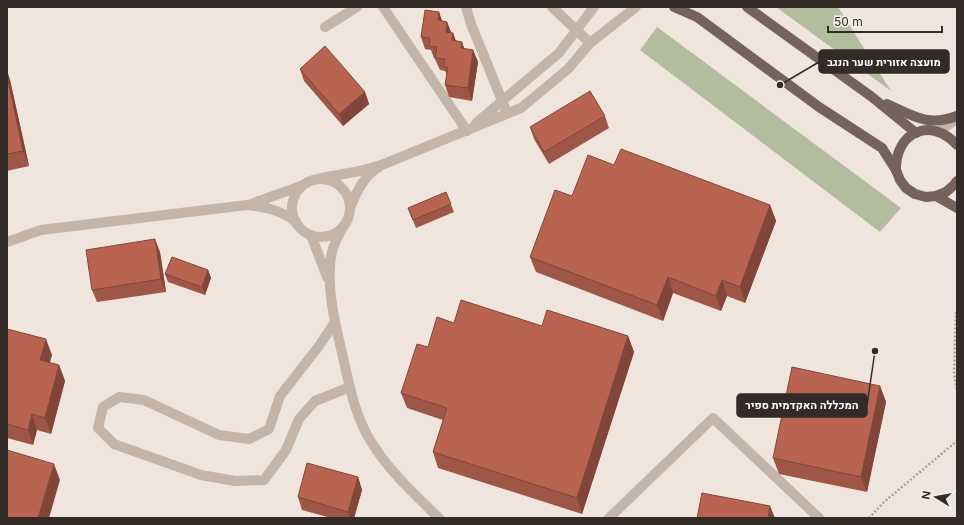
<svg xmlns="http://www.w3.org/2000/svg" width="964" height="525" font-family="Inter,Heebo,sans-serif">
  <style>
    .green { fill: #b3bc9e }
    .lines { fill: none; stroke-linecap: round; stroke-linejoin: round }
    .path { stroke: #b19f94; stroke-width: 2.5; stroke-dasharray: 2 2; stroke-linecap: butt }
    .minor { stroke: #c5b5a9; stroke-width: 10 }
    .major { stroke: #74625b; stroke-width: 10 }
    .wall { fill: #9e5646 }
    .shaded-wall { fill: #814639 }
    .building { fill: #b86451; stroke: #814639 }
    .leader { fill: none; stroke: #332b28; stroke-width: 1.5 }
    .callout-dot { fill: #332b28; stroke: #f7efe8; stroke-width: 1.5 }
    .callout { fill: #332b28; stroke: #332b28; stroke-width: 1.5 }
    .callout-label { font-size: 11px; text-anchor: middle; font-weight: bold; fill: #fff }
  </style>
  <rect width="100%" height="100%" fill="#efe5dc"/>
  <g class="green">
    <path d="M776 7H838L891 91Z"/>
    <path d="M657 27 901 208 880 232 640 50Z"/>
  </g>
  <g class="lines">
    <g class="path">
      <path d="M957 314 956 313 954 372 957 391"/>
      <path d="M869 518 884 502 957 441"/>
    </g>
    <g class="minor">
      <path d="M383 7 467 131"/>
      <path d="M466 7 471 24 505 108"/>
      <path d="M552 7 590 43"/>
      <path d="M325 27 357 7"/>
      <path d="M476 123 559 53 594 7"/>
      <path d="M939 131 957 119"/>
      <path d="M321 178 360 171 384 164 521 108 568 69 590 43 636 7"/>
      <circle cx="321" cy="208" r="29"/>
      <path d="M251 204 301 186"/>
      <path d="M351 206C357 191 364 176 379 167"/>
      <path d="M342 229C335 241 330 253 330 266 328 296 336 327 343 357 349 385 355 415 370 440 388 470 414 494 439 518"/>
      <path d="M311 235 327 277"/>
      <path d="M7 242 41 230 247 205C265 207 281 210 296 222"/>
      <path d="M335 322 319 346 280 396 269 429 249 439 219 435 144 400 119 397 103 407 98 428 114 444 201 475 235 481 264 480 286 450 299 419 315 401 350 387"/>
      <path d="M609 518 713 418 819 518"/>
    </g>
    <g class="major">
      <path d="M674 7 697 17 819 107 882 148 896 170 900 180 906 188 915 194 926 197 936 196 946 192 954 185 957 181"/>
      <path d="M747 7 872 97 916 133"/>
      <path d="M887 104C913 116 928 127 957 116"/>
      <path d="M896 170C895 132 931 116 957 145"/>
      <path d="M936 196 957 208"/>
    </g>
  </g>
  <g class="wall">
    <path d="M491 7H509V8Z"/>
    <path d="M439 12 442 21 447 22 451 33H453L456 41 462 42 464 49 473 50 478 62 472 101 449 97 445 85 447 75 445 71 440 70 435 59 434 58 431 50 425 49 421 37Z"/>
    <path d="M300 69 365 92 369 104 343 126 304 81Z"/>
    <path d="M7 71 10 80 29 166 7 171Z"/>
    <path d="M605 116 609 128 549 164 534 139 530 127Z"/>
    <path d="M614 165 770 205 776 221 745 303 727 296 721 311 673 293 663 321 536 272 530 257 572 196Z"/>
    <path d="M446 192 454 212 416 228 408 208Z"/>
    <path d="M160 252 166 292 97 302 92 290Z"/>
    <path d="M208 270 211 278 205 295 168 282 165 274Z"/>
    <path d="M454 323 542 326 628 336 634 352 582 514 438 468 433 452 443 420 407 408 401 393 428 347Z"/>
    <path d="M7 329 52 355 49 363 59 365 65 381 51 434 37 430 33 445 7 438Z"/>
    <path d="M880 386 886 402 867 492 779 474 773 458Z"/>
    <path d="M358 477 362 490 354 518H331L302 510 298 497Z"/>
  </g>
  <g class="shaded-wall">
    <path d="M439 12 443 24 438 20Z"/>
    <path d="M447 22 452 34 446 32Z"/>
    <path d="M453 33 457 45 452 40Z"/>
    <path d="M462 42 466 54 461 48Z"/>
    <path d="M473 50 478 62 472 101 468 88Z"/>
    <path d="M7 71 10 80 29 166 23 151 7 75Z"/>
    <path d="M365 92 369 104 343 126 339 114Z"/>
    <path d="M770 205 776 221 745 303 740 287Z"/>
    <path d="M155 239 160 252 166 292 161 279Z"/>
    <path d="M208 270 211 278 205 295 202 287Z"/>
    <path d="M668 277 673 293 663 321 657 305Z"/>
    <path d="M722 280 727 296 721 311 716 296Z"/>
    <path d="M628 336 634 352 582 514 577 498Z"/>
    <path d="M46 339 52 355 46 376 40 360Z"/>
    <path d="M59 365 65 381 51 434 45 418Z"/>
    <path d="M880 386 886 402 867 492 861 477Z"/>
    <path d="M32 414 37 430 33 445 28 430Z"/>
    <path d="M54 464 60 480 49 518H38Z"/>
    <path d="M358 477 362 490 354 518H350L348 512Z"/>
    <path d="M770 506 775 518H768Z"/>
  </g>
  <g class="building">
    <path d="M425 10 439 12 438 20 447 22 446 32 453 33 452 40 462 42 461 48 473 50 468 88 445 85 448 67H444L445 59 435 58 437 47 429 46 430 38 421 37Z"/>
    <path d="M325 46 365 92 339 114 300 69Z"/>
    <path d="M7 75 23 151 7 154Z"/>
    <path d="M590 91 605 116 544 152 530 127Z"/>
    <path d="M621 149 770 205 740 287 722 280 716 296 668 277 657 305 530 257 555 190 572 196 588 155 614 165Z"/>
    <path d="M446 192 451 204 413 220 408 208Z"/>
    <path d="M155 239 161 279 92 290 86 250Z"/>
    <path d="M172 257 208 270 202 287 165 274Z"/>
    <path d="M461 300 542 326 547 310 628 336 577 498 433 452 447 408 401 393 417 344 428 347 437 317 454 323Z"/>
    <path d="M7 329 46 339 40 360 59 365 45 418 32 414 28 430 7 424Z"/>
    <path d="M792 367 880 386 861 477 773 458Z"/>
    <path d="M7 450 54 464 38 518H7Z"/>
    <path d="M307 463 358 477 348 512 298 497Z"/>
    <path d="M702 493 770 506 768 518H697Z"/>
  </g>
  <path class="leader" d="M780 85L819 62M875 351L867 405"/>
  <g class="callout-dot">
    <circle cx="780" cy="85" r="4"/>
    <circle cx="875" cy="351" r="4"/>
  </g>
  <g class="callout">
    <rect x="819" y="50" width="130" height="23" rx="4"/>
    <rect x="737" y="394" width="130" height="23" rx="4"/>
  </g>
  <g class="callout-label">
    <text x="884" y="66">מועצה אזורית שער הנגב</text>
    <text x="802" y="409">המכללה האקדמית ספיר</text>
  </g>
  <rect width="964" height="525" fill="none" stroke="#332b28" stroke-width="16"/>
  <g transform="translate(936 497) rotate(281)" stroke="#f7efe8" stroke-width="3" paint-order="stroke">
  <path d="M0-3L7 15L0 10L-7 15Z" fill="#332b28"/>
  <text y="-6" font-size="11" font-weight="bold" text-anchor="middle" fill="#332b28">N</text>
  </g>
  <path d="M828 26v6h114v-6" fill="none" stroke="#332b28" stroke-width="2"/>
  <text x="834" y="26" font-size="12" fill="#332b28" stroke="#f7efe8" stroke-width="3" paint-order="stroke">50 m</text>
</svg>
